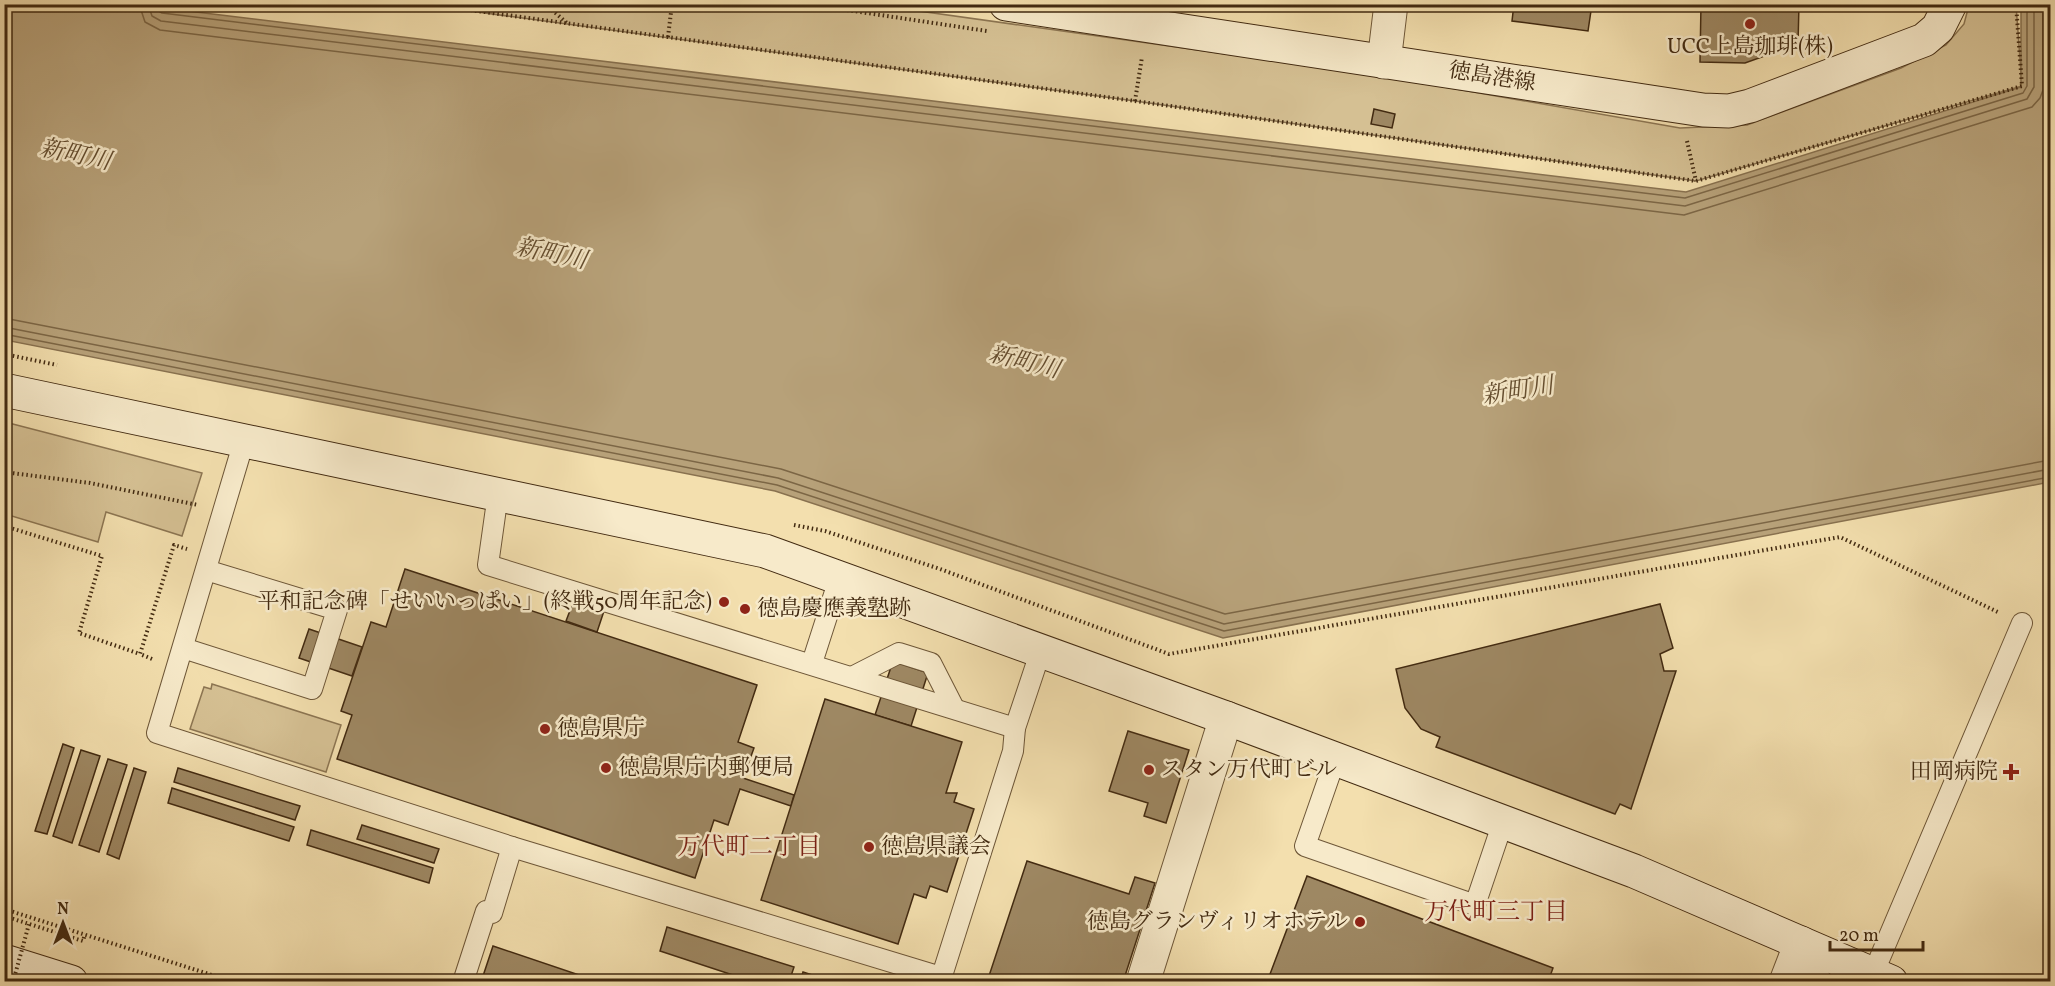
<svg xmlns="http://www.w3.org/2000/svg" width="2055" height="986" font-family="Vollkorn,'Noto Serif JP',serif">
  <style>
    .green { fill: #d5c093; stroke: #8c7552; stroke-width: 1.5 }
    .water { fill: #b7a179; stroke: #88714f; stroke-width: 1.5 }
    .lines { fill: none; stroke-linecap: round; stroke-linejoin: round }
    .shore { stroke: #7c6645; stroke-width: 1.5 }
    .building { fill: #9e8863; stroke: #422a11; stroke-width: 1.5 }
    .lane-casing { stroke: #6e5738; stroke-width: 22 }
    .street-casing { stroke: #6e5738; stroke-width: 35 }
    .secondary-casing { stroke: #422a11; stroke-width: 35 }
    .path { stroke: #422a11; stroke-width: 4; stroke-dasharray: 1.5 3; stroke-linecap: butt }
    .lane { stroke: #f7eaca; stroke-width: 20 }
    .street { stroke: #f7eaca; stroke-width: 33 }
    .secondary { stroke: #f7eaca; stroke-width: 33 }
    .path-bridge { stroke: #422a11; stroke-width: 4; stroke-dasharray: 1.5 3; stroke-linecap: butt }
    .poi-dot { fill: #8f2418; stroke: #f7eaca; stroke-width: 2 }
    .labels { text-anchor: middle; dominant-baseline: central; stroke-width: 5; stroke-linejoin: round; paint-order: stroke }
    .poi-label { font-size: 22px; fill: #422a11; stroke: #f7eaca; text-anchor: start }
    .street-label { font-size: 22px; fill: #422a11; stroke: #f7eaca }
    .water-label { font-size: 24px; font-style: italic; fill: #654e30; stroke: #f7eaca }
    .neighbourhood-label { font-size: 24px; fill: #7a1f14; stroke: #f7eaca }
  </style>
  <rect width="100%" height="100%" fill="#f3dfae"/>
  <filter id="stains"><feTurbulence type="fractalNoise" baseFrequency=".00333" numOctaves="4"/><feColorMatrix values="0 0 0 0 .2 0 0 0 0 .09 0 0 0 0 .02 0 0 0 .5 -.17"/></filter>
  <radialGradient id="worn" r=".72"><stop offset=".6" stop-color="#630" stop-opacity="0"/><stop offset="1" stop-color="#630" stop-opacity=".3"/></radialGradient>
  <g class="green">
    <path d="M426 5H876L1376 75 1680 128 1747 125 1901 68 1946 45 1964 24 1969 5H2016L2022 86 1696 181 1135 101Z"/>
    <path d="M5 422 202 473 182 536 106 512 98 542 5 514Z"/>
    <path d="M212 684 341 725 326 772 190 729 204 687 211 689Z"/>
  </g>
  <path class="water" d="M4 5H138L1686 192 2021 87V5H2050V482L1223 638 775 491 5 340Z"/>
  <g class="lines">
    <g class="shore">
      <path d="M139 4 145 22 160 30 1684 215 2032 107 2040 98 2043 90V4"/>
      <path d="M148 4 152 16 161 21 1685 206 2027 99 2034 87V4"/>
      <path d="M156 4 157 10 162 13 1685 198 2023 93 2027 86V4"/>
      <path d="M4 318 781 469 1225 614 2050 460"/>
      <path d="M4 327 778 478 1224 624 2050 469"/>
      <path d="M4 334 777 485 1224 631 2050 477"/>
    </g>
  </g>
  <g class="building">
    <path d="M1514 4H1592L1588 31 1512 21Z"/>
    <path d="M1701 4H1799L1798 44 1745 63 1700 62Z"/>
    <path d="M1374 109 1395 114 1392 128 1371 124Z"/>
    <path d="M405 569 757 685 738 742 754 748 743 778 794 795 791 806 740 789 728 825 714 820 695 878 337 759 352 715 341 711 371 622 386 627Z"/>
    <path d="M574 600 604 611 597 632 566 621Z"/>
    <path d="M1660 604 1673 648 1660 654 1664 671H1676L1631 809 1620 804 1615 814 1436 747 1440 737 1421 729 1405 708 1396 669Z"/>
    <path d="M309 629 362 647 352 676 299 658Z"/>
    <path d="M893 661 928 673 911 726 875 715Z"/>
    <path d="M825 699 962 742 946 793H957L954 802 974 809 947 892 930 886 926 898 914 894 898 944 761 900Z"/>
    <path d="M1128 731 1189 750 1166 823 1144 816 1148 803 1109 791Z"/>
    <path d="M63 744 74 748 47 834 35 831Z"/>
    <path d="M81 750 100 756 72 843 53 836Z"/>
    <path d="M108 759 127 765 99 852 79 845Z"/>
    <path d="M134 768 146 772 119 859 107 854Z"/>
    <path d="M178 768 300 806 295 820 174 782Z"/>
    <path d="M172 788 294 827 289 841 168 803Z"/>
    <path d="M362 825 439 849 434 863 357 839Z"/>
    <path d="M311 830 433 868 429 883 307 845Z"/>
    <path d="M1027 861 1129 894 1135 877 1155 883 1123 982H987Z"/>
    <path d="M1307 876 1553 968 1548 982H1267Z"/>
    <path d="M667 927 794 967 789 982H754L660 951Z"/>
    <path d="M493 946 588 978 587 982H481Z"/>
    <path d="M803 972 834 982H800Z"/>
  </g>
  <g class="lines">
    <g class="lane-casing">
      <g id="lane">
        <path d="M244 441 157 733 512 847 941 977"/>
        <path d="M498 494 488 565 1015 728"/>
        <path d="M183 648 312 689 337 610 206 570"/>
        <path d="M812 663 840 576"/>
        <path d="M854 676 899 653 931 663 954 708"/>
        <path d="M1335 760 1305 846 1475 905 1503 822"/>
        <path d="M1802 944 1822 982"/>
        <path d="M1873 974 2022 623"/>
        <path d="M463 982 486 911 492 913 512 847"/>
        <path d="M940 982 1013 751 1015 728 1037 662"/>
      </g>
    </g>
    <g class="street-casing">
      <g id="street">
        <path d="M1384 62 1391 4"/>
        <path d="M1143 982 1226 718"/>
        <path d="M1786 982 1801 943"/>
      </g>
    </g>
    <g class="secondary-casing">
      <g id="secondary">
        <path d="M1006 4 1703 110 1729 111 1750 106 1924 40 1938 28 1950 4"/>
        <path d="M4 390 765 551 1226 718 1634 871 1891 982"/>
        <path d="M4 961 71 982"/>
      </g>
    </g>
    <g class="path">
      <path d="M426 4 1135 101 1696 181 2022 86 2016 4"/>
      <path d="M545 4 567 23"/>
      <path d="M807 4 987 31"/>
      <path d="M668 37 672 4"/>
      <path d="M1135 101 1142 57"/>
      <path d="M1687 141 1696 181"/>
      <path d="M4 354 57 365"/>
      <path d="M4 472 90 483 198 505"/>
      <path d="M794 525 825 531 940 569 1169 654 1840 537 2000 613"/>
      <path d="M4 526 102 556 79 633 140 654"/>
      <path d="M152 659 140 654 174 545 187 549"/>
      <path d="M4 909 234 982"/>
      <path d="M4 916 83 941 85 934"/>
    </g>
    <use href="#lane" class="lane"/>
    <use href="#street" class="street"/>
    <use href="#secondary" class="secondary"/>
    <path class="path-bridge" d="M13 982 29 924"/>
  </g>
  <g class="poi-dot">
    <circle cx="1750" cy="24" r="6"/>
    <circle cx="724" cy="602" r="6"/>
    <circle cx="745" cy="609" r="6"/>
    <circle cx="545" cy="729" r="6"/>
    <circle cx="606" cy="768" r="6"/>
    <circle cx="1149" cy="770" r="6"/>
    <path d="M2008 763h6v6h6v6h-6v6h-6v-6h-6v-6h6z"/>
    <circle cx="869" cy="847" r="6"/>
    <circle cx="1360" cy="922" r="6"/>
  </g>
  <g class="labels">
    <g class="poi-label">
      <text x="1750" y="47" text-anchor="middle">UCC上島珈琲(株)</text>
      <text x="712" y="602" text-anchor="end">平和記念碑「せいいっぱい」(終戦50周年記念)</text>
      <text x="757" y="609">徳島慶應義塾跡</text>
      <text x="557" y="729">徳島県庁</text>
      <text x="618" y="768">徳島県庁内郵便局</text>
      <text x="1161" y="770">スタン万代町ビル</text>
      <text x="1998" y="772" text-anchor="end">田岡病院</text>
      <text x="881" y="847">徳島県議会</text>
      <text x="1348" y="922" text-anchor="end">徳島グランヴィリオホテル</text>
    </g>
    <g class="street-label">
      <text transform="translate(1492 78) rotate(9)">徳島港線</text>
    </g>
    <g class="water-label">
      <text transform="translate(75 156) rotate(12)">新町川</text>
      <text transform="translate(551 255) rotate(12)">新町川</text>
      <text transform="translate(1024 363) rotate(14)">新町川</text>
      <text transform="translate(1518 392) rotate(-9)">新町川</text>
    </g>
    <g class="neighbourhood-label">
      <text x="749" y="848">万代町二丁目</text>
      <text x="1496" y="913">万代町三丁目</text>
    </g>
  </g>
  <rect width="2055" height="986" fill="none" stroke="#f3dfae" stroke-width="24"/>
  <rect x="6" y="6" width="2043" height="974" fill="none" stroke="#422a11" stroke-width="3"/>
  <rect x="12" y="12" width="2031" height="962" fill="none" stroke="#422a11" stroke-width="1.5"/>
  <g transform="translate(63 923)" stroke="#f7eaca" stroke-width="4.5" paint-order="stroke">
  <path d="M0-4.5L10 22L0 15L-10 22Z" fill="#422a11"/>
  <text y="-9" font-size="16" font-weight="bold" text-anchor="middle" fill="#422a11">N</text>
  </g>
  <path d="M1830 941v9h93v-9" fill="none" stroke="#422a11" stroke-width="3"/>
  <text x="1839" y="941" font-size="18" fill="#422a11" stroke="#f7eaca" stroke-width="4.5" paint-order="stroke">20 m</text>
  <rect width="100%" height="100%" filter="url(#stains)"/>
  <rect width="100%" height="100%" fill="url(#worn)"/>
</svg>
